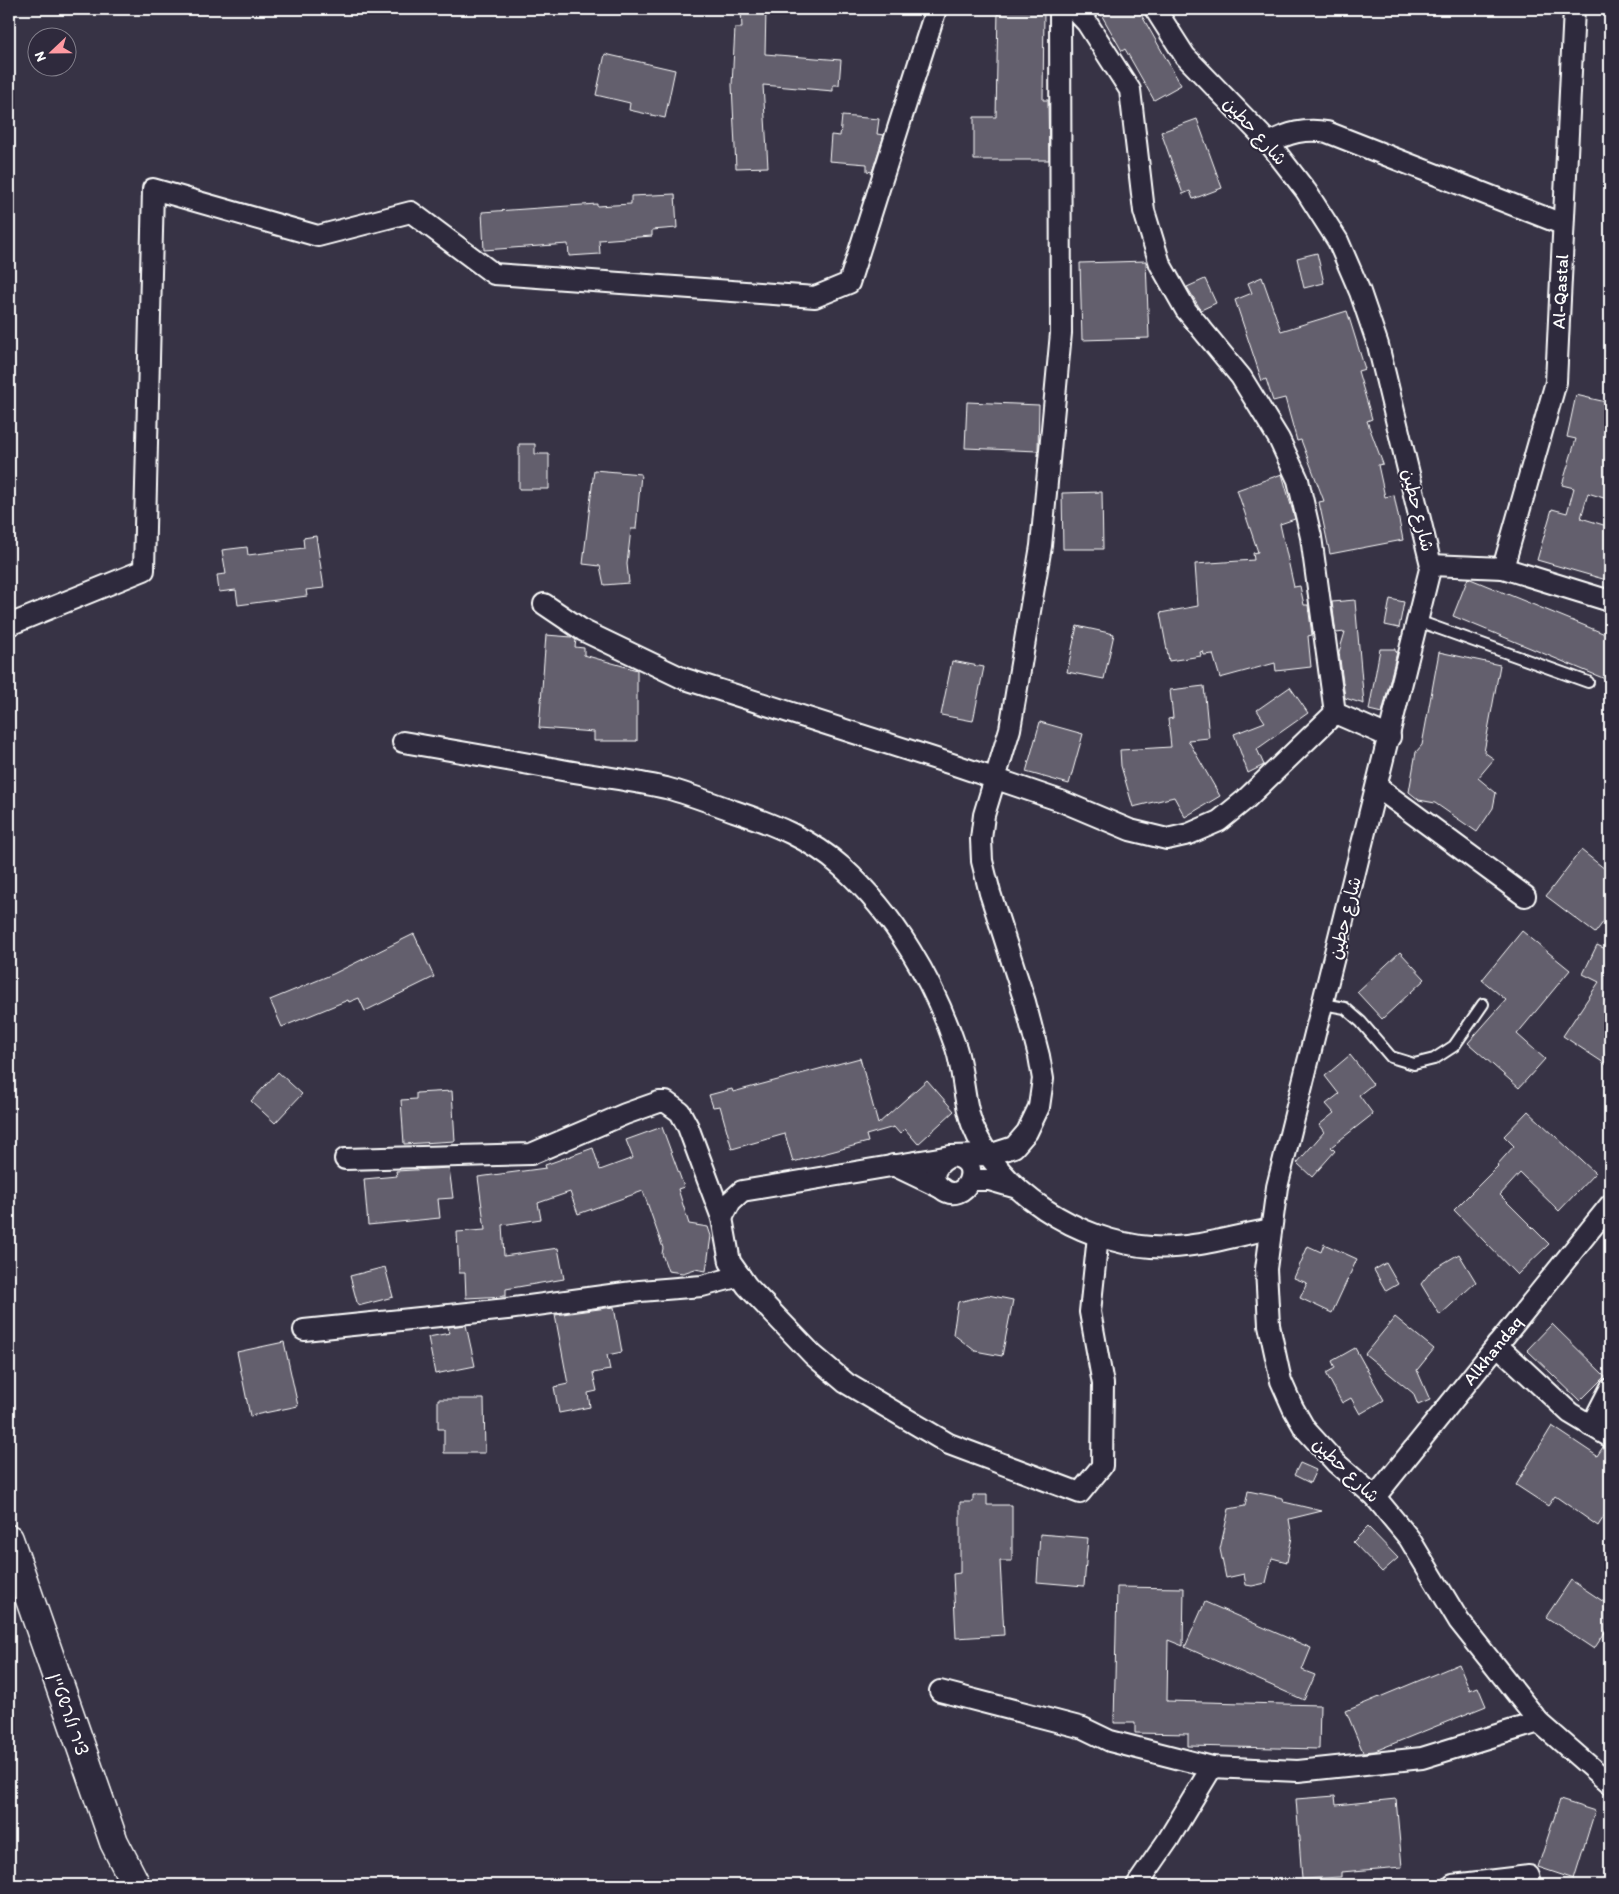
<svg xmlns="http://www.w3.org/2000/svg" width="1619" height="1894" font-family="Itim,'Playpen Sans Arabic','Playpen Sans Hebrew',sans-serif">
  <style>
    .building { fill: #635f6d; stroke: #fff }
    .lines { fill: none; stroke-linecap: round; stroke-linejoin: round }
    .lane-casing { stroke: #fff; stroke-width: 14 }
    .street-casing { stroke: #fff; stroke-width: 24 }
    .secondary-casing { stroke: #fff; stroke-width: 31 }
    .lane { stroke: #2f2a3d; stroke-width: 10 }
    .street { stroke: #2f2a3d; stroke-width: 20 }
    .secondary { stroke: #2f2a3d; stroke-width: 28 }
    .labels { text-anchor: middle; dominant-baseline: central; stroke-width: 4; stroke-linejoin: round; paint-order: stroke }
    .street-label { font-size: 18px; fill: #fff; stroke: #2f2a3d }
  </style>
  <rect width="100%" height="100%" fill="#373345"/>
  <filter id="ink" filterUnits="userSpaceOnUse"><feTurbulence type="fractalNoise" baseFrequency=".02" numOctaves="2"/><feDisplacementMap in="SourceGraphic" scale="10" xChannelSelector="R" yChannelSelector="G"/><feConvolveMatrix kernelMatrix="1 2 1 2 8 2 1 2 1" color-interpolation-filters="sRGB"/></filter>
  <g filter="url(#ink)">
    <g class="building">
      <path d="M741 9H766L765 54 841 60 839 85H833V91L763 85 768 167 736 168 732 85 735 28H742Z"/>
      <path d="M998 9H1044L1043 100H1048L1049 160H974V117H996Z"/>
      <path d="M1098 9H1138L1181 85 1154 100 1125 49 1122 51Z"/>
      <path d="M605 54 675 70 665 118 629 110 630 103 596 95Z"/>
      <path d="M842 116 879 119 877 134 884 135 872 172 867 171V164L829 161 831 135 840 136Z"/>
      <path d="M1197 119 1222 188 1193 199 1190 191 1183 194 1161 132Z"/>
      <path d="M675 194 677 228 652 230V236L599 240 600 254 569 256 568 244 484 250 482 212 597 204V206L631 204V196Z"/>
      <path d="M1317 253 1324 283 1304 288 1297 258Z"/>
      <path d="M1146 261 1149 338 1082 340 1080 263Z"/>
      <path d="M1262 277 1281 331 1347 311 1365 369 1358 371 1372 419 1367 421 1383 464 1378 465 1385 497 1394 495 1403 540 1330 554 1319 502 1324 501 1301 440 1297 441 1285 398 1273 401 1266 379 1262 381 1235 300 1252 293 1248 283Z"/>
      <path d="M1205 279 1216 303 1201 310 1187 287Z"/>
      <path d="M1576 395 1610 403V500L1588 493 1581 518 1610 527V581L1537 560 1552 509 1567 513 1574 488 1562 485 1576 439 1567 437Z"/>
      <path d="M967 402 1039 405 1038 451 965 448Z"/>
      <path d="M519 444H535V454H549V489H519Z"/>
      <path d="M594 470 641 474 636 529H631L627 564 629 583 604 585 600 566 583 564Z"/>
      <path d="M1282 474 1295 519 1280 524 1294 587 1300 586 1304 605H1308L1312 635 1308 636 1311 667 1276 671 1275 663 1220 678 1213 654 1204 655 1203 651 1200 652 1201 656 1169 661 1160 613 1198 606 1195 564 1254 560 1253 553 1258 552 1237 490Z"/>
      <path d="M1102 492 1103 549H1063L1062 493Z"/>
      <path d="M316 536 324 588 306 590 307 596 238 605 236 590 219 592 217 575 226 574 222 550 247 547 248 555 304 548 303 538Z"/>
      <path d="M1468 578 1610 636V681L1453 616Z"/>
      <path d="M1390 599 1404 602 1399 628 1385 625Z"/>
      <path d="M1355 600V601L1364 704 1345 698 1339 652 1345 632 1336 633 1332 602Z"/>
      <path d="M1077 626 1114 634 1104 679 1067 672Z"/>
      <path d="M546 635 572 637 576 640 575 647 584 648V655L637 670V741H594V732L539 728Z"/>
      <path d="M1380 649H1395V651L1397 652 1382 713 1369 710Z"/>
      <path d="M1439 652 1500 665 1484 752 1494 759 1478 778 1496 793 1493 808 1477 832 1435 803 1419 800 1409 792 1416 752 1422 745Z"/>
      <path d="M952 661 984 667 973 721 941 715Z"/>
      <path d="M1204 686 1209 738 1188 740 1220 796 1185 817 1174 797 1133 807 1121 766 1120 750 1171 747 1168 719 1173 718 1170 690Z"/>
      <path d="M1290 687 1308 713 1257 749 1264 765 1248 773 1234 734 1265 722 1257 710Z"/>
      <path d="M1040 722 1083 734 1069 784 1026 772Z"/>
      <path d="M1581 850 1610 873V913L1595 933 1546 896Z"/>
      <path d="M1522 931 1570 970 1517 1034 1545 1059 1519 1088 1468 1043 1506 1000 1482 980Z"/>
      <path d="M414 934 434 977 365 1011 359 998 349 1002 348 1000 282 1027 270 1000 333 974Z"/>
      <path d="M1597 945 1610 951V1067L1563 1036 1599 982 1583 974Z"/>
      <path d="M1400 952 1425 979 1382 1019 1357 992Z"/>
      <path d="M1350 1055 1373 1084 1359 1095 1373 1114 1331 1147 1335 1151 1312 1177 1297 1163 1324 1132 1319 1125 1334 1113 1326 1104 1339 1094 1325 1076Z"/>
      <path d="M860 1058 878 1124 927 1080 954 1111 918 1144 905 1129 900 1134 894 1127 866 1135 868 1142 793 1162 785 1134 732 1149 720 1106 713 1107 709 1095 732 1089 733 1092Z"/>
      <path d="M278 1072 302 1094 275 1123 251 1101Z"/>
      <path d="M452 1091 455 1141 404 1144 401 1100 416 1099V1093Z"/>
      <path d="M1528 1111 1595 1173 1559 1211 1520 1173 1500 1195 1549 1244 1517 1275 1454 1210 1498 1166 1497 1165 1514 1146 1504 1136Z"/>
      <path d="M662 1127 684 1187 678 1189 689 1224 708 1227 711 1236 706 1271 695 1269 683 1273 668 1271 662 1254 663 1248 643 1191 578 1214 570 1192 538 1203 541 1219 502 1225 504 1256 558 1248 564 1279 506 1289V1296L466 1298 465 1273H459L457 1232 485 1230 478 1177 546 1168 545 1165 593 1148 600 1170 633 1158 626 1140Z"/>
      <path d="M449 1168 453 1198 438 1199 440 1218 368 1225 364 1179 397 1176 396 1171Z"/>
      <path d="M1324 1244 1357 1259 1332 1313 1300 1298 1307 1283 1294 1278 1308 1246 1321 1252Z"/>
      <path d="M1459 1254 1476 1282 1440 1315 1421 1284 1432 1270Z"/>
      <path d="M1386 1263 1398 1284 1386 1291 1374 1270Z"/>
      <path d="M385 1267 393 1297 358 1306 350 1276Z"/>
      <path d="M988 1295 1013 1300 1002 1356 975 1351 953 1334 958 1302Z"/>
      <path d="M614 1307 622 1352 607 1355 610 1370 593 1373 597 1391 588 1393 590 1407 559 1413 554 1387 568 1384 555 1315Z"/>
      <path d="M1395 1317 1434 1349 1417 1370 1430 1400 1418 1405 1413 1393 1365 1354Z"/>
      <path d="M1552 1324 1605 1376 1580 1401 1527 1350Z"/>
      <path d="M466 1325 475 1366 435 1374 428 1337 450 1333 448 1327Z"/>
      <path d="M284 1342 298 1406 250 1416 237 1352Z"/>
      <path d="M1355 1348 1384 1400 1360 1414 1351 1398 1342 1403 1326 1373 1335 1368 1332 1361Z"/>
      <path d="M438 1399H484L485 1453H444V1429H438Z"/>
      <path d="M1552 1426 1597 1456 1603 1447 1610 1449V1507L1598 1526 1555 1496 1548 1506 1516 1485Z"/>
      <path d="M1300 1463 1316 1470 1310 1483 1294 1475Z"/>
      <path d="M1248 1491 1283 1498 1284 1502 1322 1511 1289 1519 1292 1537 1287 1562 1272 1558 1266 1583 1252 1586 1246 1585 1244 1574 1226 1578 1220 1549 1229 1509 1245 1506Z"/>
      <path d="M973 1495H987V1505H1012V1561H1000L1004 1635 956 1638 953 1574 960 1573V1502H973Z"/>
      <path d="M1368 1527 1398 1558 1382 1572 1353 1542Z"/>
      <path d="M1040 1534 1088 1538 1084 1586 1037 1582Z"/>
      <path d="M1571 1580 1610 1606V1625L1594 1649 1546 1617Z"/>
      <path d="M1117 1587 1184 1588 1183 1646 1168 1640 1167 1701 1320 1705 1319 1749 1188 1746V1734L1135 1733V1723H1114Z"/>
      <path d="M1205 1602 1311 1648 1302 1670 1315 1675 1304 1700 1185 1647Z"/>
      <path d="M1459 1664 1470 1690 1478 1687 1486 1706 1375 1751 1363 1752 1346 1711Z"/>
      <path d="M1335 1796 1336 1805 1396 1799 1402 1867 1341 1872V1877L1302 1879 1296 1799Z"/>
      <path d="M1560 1800 1595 1811 1574 1879 1538 1867Z"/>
    </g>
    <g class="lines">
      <g class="lane-casing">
        <g id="lane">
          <path d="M1418 621 1588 682"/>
          <path d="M1323 1004 1345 1008 1361 1022 1391 1057 1414 1064 1434 1059 1454 1046 1483 1004"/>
        </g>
      </g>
      <g class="street-casing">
        <g id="street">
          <path d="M1074 9 1087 23 1130 90 1144 211 1160 264 1186 310 1241 377 1279 439 1298 480 1311 537 1335 713 1390 737"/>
          <path d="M1155 9 1185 56 1269 143 1306 191 1338 241 1360 292 1378 345 1431 565 1277 1187 1266 1269 1269 1325 1281 1381 1293 1408 1305 1429 1336 1463 1375 1497 1409 1538 1459 1621 1539 1722 1610 1784"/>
          <path d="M1269 143C1288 133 1305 128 1327 132L1562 224"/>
          <path d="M1431 565 1503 568 1610 601"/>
          <path id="s1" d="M1503 568 1556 382 1574 9"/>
          <path d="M544 604 584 631 682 678 955 765 1061 801 1130 830 1167 839 1189 834 1219 821 1246 799 1335 713"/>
          <path d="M9 625 144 570 153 189 318 236 411 212 494 274 815 297 849 283 936 9"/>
          <path d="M403 742C456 751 509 760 562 770 596 776 632 780 666 788 689 794 712 803 734 811 773 824 811 839 842 867 895 915 933 980 956 1048 964 1072 963 1100 972 1124 998 1192 1080 1242 1151 1247 1191 1250 1233 1236 1271 1229"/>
          <path d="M1377 787 1525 896"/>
          <path d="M951 1156C988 1159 965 1209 941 1188 926 1176 939 1161 952 1156"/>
          <path d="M345 1159 531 1154 625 1114 659 1102H666L680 1112 688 1127 722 1218 730 1262 747 1286 813 1355 846 1383 949 1444 1080 1493 1102 1466 1103 1384 1090 1312 1098 1236"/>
          <path d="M893 1165 941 1188"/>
          <path d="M970 1180H989L1017 1188"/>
          <path d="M722 1218 731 1201 742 1191 951 1156 989 1155 1014 1147 1027 1132 1039 1107 1043 1079 1039 1056 1025 1002 990 893 982 861 981 839 984 815 1010 729 1041 546 1061 333 1060 9"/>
          <path d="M304 1330 507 1309 640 1291 702 1286 740 1276"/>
          <path d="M1497 1345 1570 1413 1610 1437"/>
          <path d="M1591 1426 1610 1389"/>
          <path id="s2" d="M1375 1497 1610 1205"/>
          <path d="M940 1691 1083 1728 1110 1741 1212 1767 1298 1771 1422 1758 1539 1722"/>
          <path d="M1137 1885 1168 1840 1212 1767"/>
          <path d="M1453 1885 1529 1876 1531 1885"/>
        </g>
      </g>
      <g class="secondary-casing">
        <path id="secondary" d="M9 1539 114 1842 136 1885"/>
      </g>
      <use href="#lane" class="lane"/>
      <use href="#street" class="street"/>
      <use href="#secondary" class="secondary"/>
    </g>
  </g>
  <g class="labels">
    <g class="street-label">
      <text transform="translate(1255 131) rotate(48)">شارع حطين</text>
      <text stroke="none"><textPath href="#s1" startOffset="284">Al-Qastal</textPath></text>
      <text transform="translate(1418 510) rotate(76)">شارع حطين</text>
      <text transform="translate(1345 918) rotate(-76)">شارع حطين</text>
      <text stroke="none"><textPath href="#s2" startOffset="188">Alkhandaq</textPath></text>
      <text transform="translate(1346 1470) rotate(44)">شارع حطين</text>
      <text transform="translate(69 1714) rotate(71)">ציר ולרשטיין</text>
    </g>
  </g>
  <rect width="1619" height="1894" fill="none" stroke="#2f2a3d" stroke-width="30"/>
  <rect x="15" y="15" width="1589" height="1864" fill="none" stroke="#fff" stroke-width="2" filter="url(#ink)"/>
  <g transform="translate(52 52) rotate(248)"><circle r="24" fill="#2f2a3d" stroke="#827f8b"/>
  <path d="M0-4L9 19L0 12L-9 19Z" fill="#ff9aa2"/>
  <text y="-8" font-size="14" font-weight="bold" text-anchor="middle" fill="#ffffff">N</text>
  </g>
</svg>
